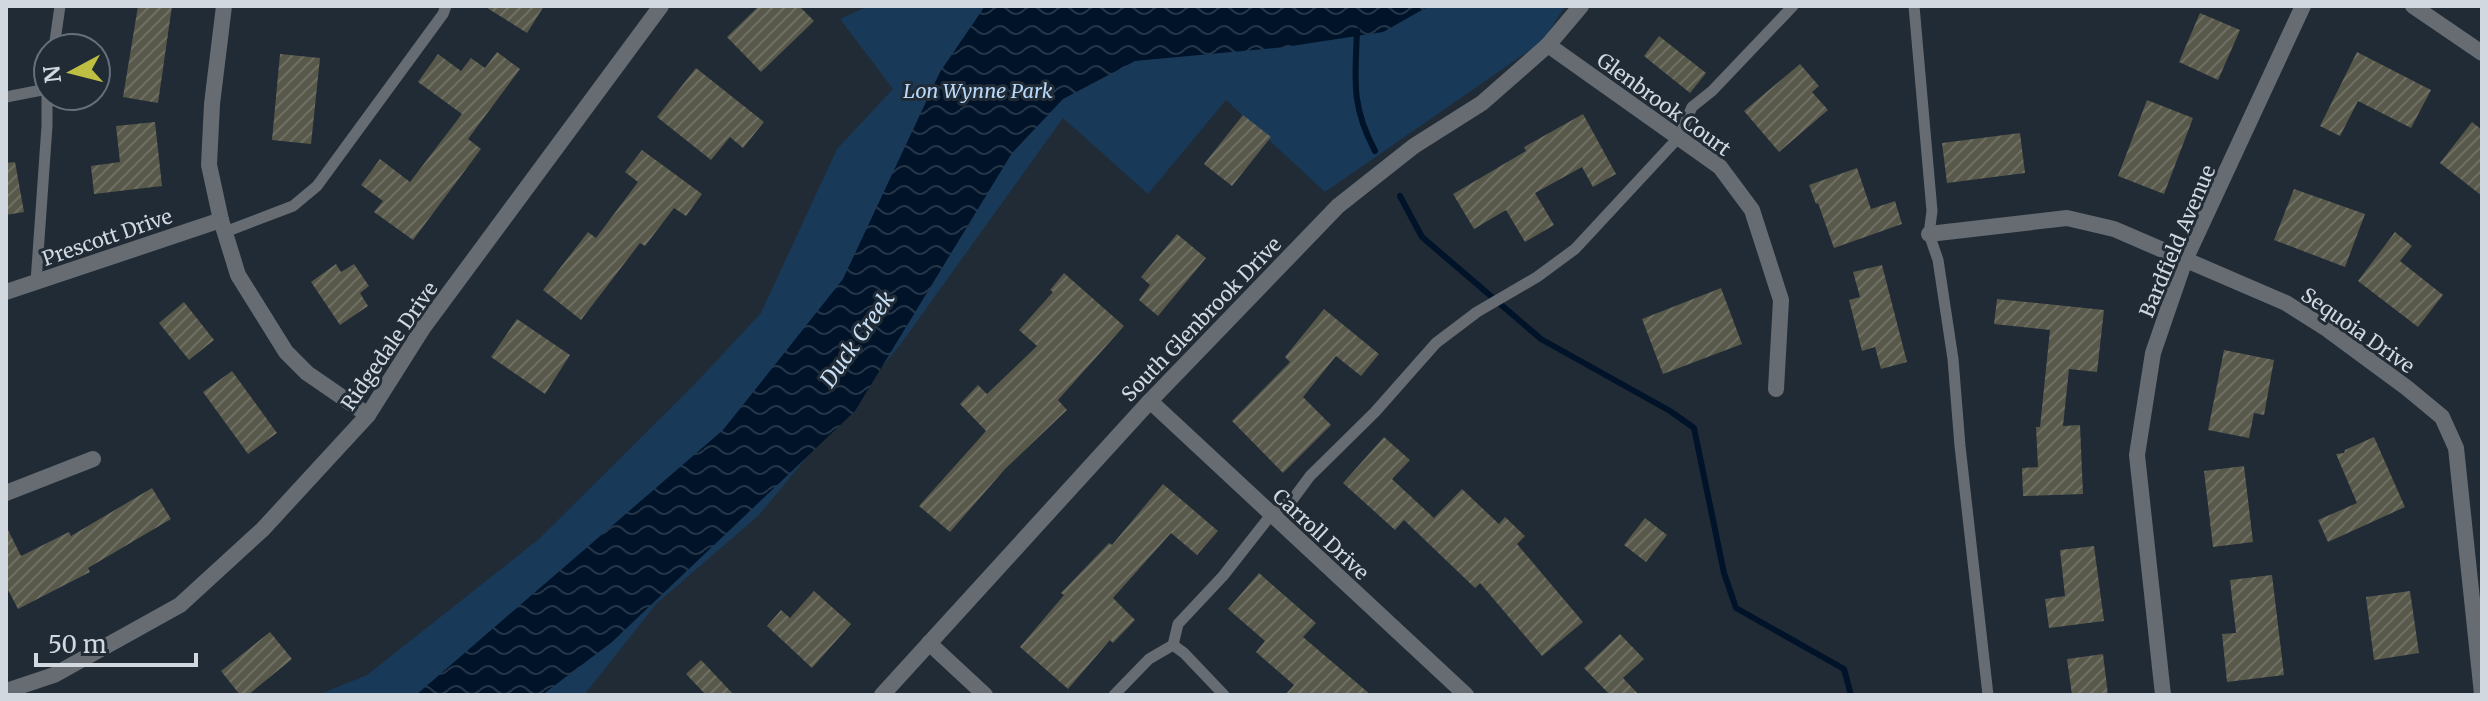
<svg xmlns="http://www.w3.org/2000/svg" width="2488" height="701" font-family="Merriweather,serif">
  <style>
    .green { fill: #183958 }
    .water { fill: url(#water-waves) }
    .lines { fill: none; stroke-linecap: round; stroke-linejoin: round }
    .stream { stroke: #001329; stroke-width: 6 }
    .building { fill: url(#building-hatch) }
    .service { stroke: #666c71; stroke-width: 11 }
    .minor { stroke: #666c71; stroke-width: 16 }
    .tertiary { stroke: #666c71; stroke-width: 16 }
    .labels { text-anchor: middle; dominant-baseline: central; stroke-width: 6; stroke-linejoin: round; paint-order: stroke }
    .park-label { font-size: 20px; font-style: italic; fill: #b9d9fb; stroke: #212b36 }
    .street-label { font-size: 20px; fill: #d1d8df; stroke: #212b36 }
    .water-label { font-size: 22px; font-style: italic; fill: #c8def5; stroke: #212b36 }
  </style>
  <defs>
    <pattern id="water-waves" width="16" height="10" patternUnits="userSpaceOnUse" patternTransform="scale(2)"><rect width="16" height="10" fill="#001329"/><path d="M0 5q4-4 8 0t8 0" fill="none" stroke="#243548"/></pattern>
    <pattern id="building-hatch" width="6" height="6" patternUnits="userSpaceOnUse" patternTransform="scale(2)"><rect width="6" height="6" fill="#58594a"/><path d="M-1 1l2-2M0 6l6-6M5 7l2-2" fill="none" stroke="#6f7064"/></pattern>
  </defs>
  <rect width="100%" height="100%" fill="#212b36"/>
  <path class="green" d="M868 6H1565L1543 41 1325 192 1226 100 1148 194 1063 118 900 345 759 515 657 603 584 695H318L367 675 539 539 693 386 761 313 837 149 893 89 840 19Z"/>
  <path class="water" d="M985 6H1429L1383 32 1285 47 1135 61 1063 99 1012 153 855 411 612 642 542 695H416L723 430 843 279 940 72Z"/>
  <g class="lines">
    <g class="stream">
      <path d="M1357 31C1355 81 1351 106 1375 151"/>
      <path d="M1400 196 1422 237 1541 339 1670 411 1694 428 1724 573 1736 608 1844 669 1851 695"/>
    </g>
  </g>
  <g class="building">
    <path d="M138 6H172L158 103 123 97Z"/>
    <path d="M484 6H544L527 33Z"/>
    <path d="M759 6H799L814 21 761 72 727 37Z"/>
    <path d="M2200 13 2240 30 2218 80 2179 62Z"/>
    <path d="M1659 36 1706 73 1690 93 1644 56Z"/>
    <path d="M497 52 520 69 468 139 481 149 413 240 374 212 383 201 361 185 380 159 410 182 462 114 418 82 438 54 461 71 471 58 485 68Z"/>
    <path d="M2357 52 2431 90 2411 128 2358 101 2340 136 2320 126Z"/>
    <path d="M280 54 320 58 311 144 272 140Z"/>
    <path d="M1800 64 1819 86 1812 92 1828 110 1779 152 1744 111Z"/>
    <path d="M696 68 764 122 743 148 730 137 711 160 657 117Z"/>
    <path d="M2147 100 2193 118 2164 194 2118 176Z"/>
    <path d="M1583 114 1616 174 1593 187 1582 167 1535 193 1554 225 1525 242 1506 210 1474 229 1453 194 1526 151 1524 147Z"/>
    <path d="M1243 115 1271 137 1232 186 1204 164Z"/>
    <path d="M155 122 162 186 94 194 91 166 120 162 116 126Z"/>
    <path d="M2472 122 2482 130V196L2440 163Z"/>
    <path d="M2020 133 2025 173 1947 183 1942 143Z"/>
    <path d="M642 150 702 194 686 216 674 208 645 246 640 243 581 320 543 290 588 232 596 238 638 182 625 172Z"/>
    <path d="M15 162 24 212 6 215V163Z"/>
    <path d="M1857 168 1871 209 1895 201 1902 224 1834 248 1818 203 1816 204 1809 185Z"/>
    <path d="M2294 189 2365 214 2345 267 2274 240Z"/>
    <path d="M2395 232 2412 246 2400 261 2443 295 2418 327 2358 281Z"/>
    <path d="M1177 234 1206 258 1158 316 1139 300 1150 285 1141 277Z"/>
    <path d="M336 264 341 272 354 264 369 286 360 293 368 306 340 325 311 282Z"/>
    <path d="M1882 265 1907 362 1881 369 1875 347 1862 351 1849 300 1860 297 1853 272Z"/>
    <path d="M1064 273 1124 326 1058 400 1067 410 1005 469 950 532 919 506 986 431 960 404 978 385 987 394 1037 346 1019 330 1053 292 1050 290Z"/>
    <path d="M1721 288 1742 344 1663 374 1642 319Z"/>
    <path d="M1997 299 2104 310 2097 372 2069 369 2063 426 2080 425 2083 494 2023 496 2022 468 2038 467 2036 427H2040L2050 330 1994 324Z"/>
    <path d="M184 302 214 340 189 360 159 323Z"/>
    <path d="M1324 309 1379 354 1361 376 1336 356 1303 397 1331 425 1283 473 1232 421 1290 362 1285 357Z"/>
    <path d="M517 319 570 355 545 394 491 357Z"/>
    <path d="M2224 350 2274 360 2264 415 2254 413 2249 438 2208 430Z"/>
    <path d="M232 371 277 433 248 454 203 392Z"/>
    <path d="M1384 437 1410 460 1392 479 1434 518 1462 489 1499 524 1505 517 1525 536 1517 544 1583 622 1542 656 1480 583 1475 588 1404 520 1395 530 1343 483Z"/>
    <path d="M2374 437 2405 507 2328 542 2318 520 2357 503 2336 454 2344 453 2345 450Z"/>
    <path d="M2244 466 2253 542 2213 547 2204 471Z"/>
    <path d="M1163 484 1218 531 1197 555 1171 533 1113 598 1135 620 1113 643 1110 640 1068 689 1020 647 1064 595 1061 593 1109 543 1112 545Z"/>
    <path d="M152 488 171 519 88 568 90 572 18 609 6 586V526L21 556 69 532 71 536Z"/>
    <path d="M1645 518 1667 535 1646 562 1624 545Z"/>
    <path d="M2094 546 2104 621 2049 628 2045 599 2065 596 2060 550Z"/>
    <path d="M1259 573 1316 623 1303 637 1371 695H1285L1294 685 1256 652 1265 641 1228 609Z"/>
    <path d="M2272 575 2284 675 2227 682 2222 634 2236 633 2230 580Z"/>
    <path d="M814 591 851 624 812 668 767 626 781 610 790 618Z"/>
    <path d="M2410 591 2419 653 2374 660 2366 597Z"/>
    <path d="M270 632 292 659 248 695H240L221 671Z"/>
    <path d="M1620 634 1644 659 1623 678 1639 695H1610L1584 668Z"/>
    <path d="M2103 654 2108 695H2072L2067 659Z"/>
    <path d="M701 660 734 695H706L686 674Z"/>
  </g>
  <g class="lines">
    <g class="service">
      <path d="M1914 6 1932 211 1929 234 1938 260 1953 359 1960 446 1988 695"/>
      <path d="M54 48 60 6"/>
      <path d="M6 97 47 89 48 83"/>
      <path d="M225 232 293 206 317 186 443 14 446 6"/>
      <path d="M36 282 47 126V89"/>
      <path d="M1173 645 1184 653 1224 695"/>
      <path d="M1114 695 1149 659 1173 645 1178 624 1223 576 1271 515 1293 499 1310 476 1375 412 1436 343 1477 312 1537 277 1575 249 1679 137 1692 107 1712 91 1793 6"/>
    </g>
    <g class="minor">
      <path d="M224 6 212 104 209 165 221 220 238 275 286 352 307 373 368 415"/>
      <path d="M2413 6 2482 53"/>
      <path d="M1548 45 1720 167 1752 210 1781 300 1776 389"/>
      <path d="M1929 234 2067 218 2114 229 2286 303 2327 329 2407 388 2442 417 2456 448 2482 694"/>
      <path d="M6 292 221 220"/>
      <path d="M1150 401 1466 695"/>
      <path d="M6 493 93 459"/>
      <path d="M929 643 985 695"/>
      <path d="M6 691 54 675 180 605 263 529 368 415 423 328 661 6"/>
    </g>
    <g class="tertiary">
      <path d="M882 695 1150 401 1338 206 1414 146 1482 103 1548 45 1581 6"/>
      <path d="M2163 695 2137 455 2153 353 2185 260 2303 6"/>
    </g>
  </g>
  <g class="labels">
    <g class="park-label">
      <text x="978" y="90">Lon Wynne Park</text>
    </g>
    <g class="street-label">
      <text transform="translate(1664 104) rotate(36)">Glenbrook Court</text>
      <text transform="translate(107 237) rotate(-19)">Prescott Drive</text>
      <text transform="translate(2177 241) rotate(-67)">Bardfield Avenue</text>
      <text transform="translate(1201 319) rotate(-46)">South Glenbrook Drive</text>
      <text transform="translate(2358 330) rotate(35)">Sequoia Drive</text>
      <text transform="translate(389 346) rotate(-55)">Ridgedale Drive</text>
      <text transform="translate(1321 534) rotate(43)">Carroll Drive</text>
    </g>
    <g class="water-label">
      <text transform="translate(857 339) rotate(-55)">Duck Creek</text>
    </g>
  </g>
  <rect width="2488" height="701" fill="none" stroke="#d1d8df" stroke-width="16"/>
  <g transform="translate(72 72) rotate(263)"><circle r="38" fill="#212b36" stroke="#67707a" stroke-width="2"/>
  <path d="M0-6L14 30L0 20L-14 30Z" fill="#bebf42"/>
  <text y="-12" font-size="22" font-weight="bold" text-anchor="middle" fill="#d1d8df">N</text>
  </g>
  <path d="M36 653v12h160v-12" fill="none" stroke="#d1d8df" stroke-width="4"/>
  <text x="48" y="653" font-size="24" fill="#d1d8df" stroke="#212b36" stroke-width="6" paint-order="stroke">50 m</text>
</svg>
